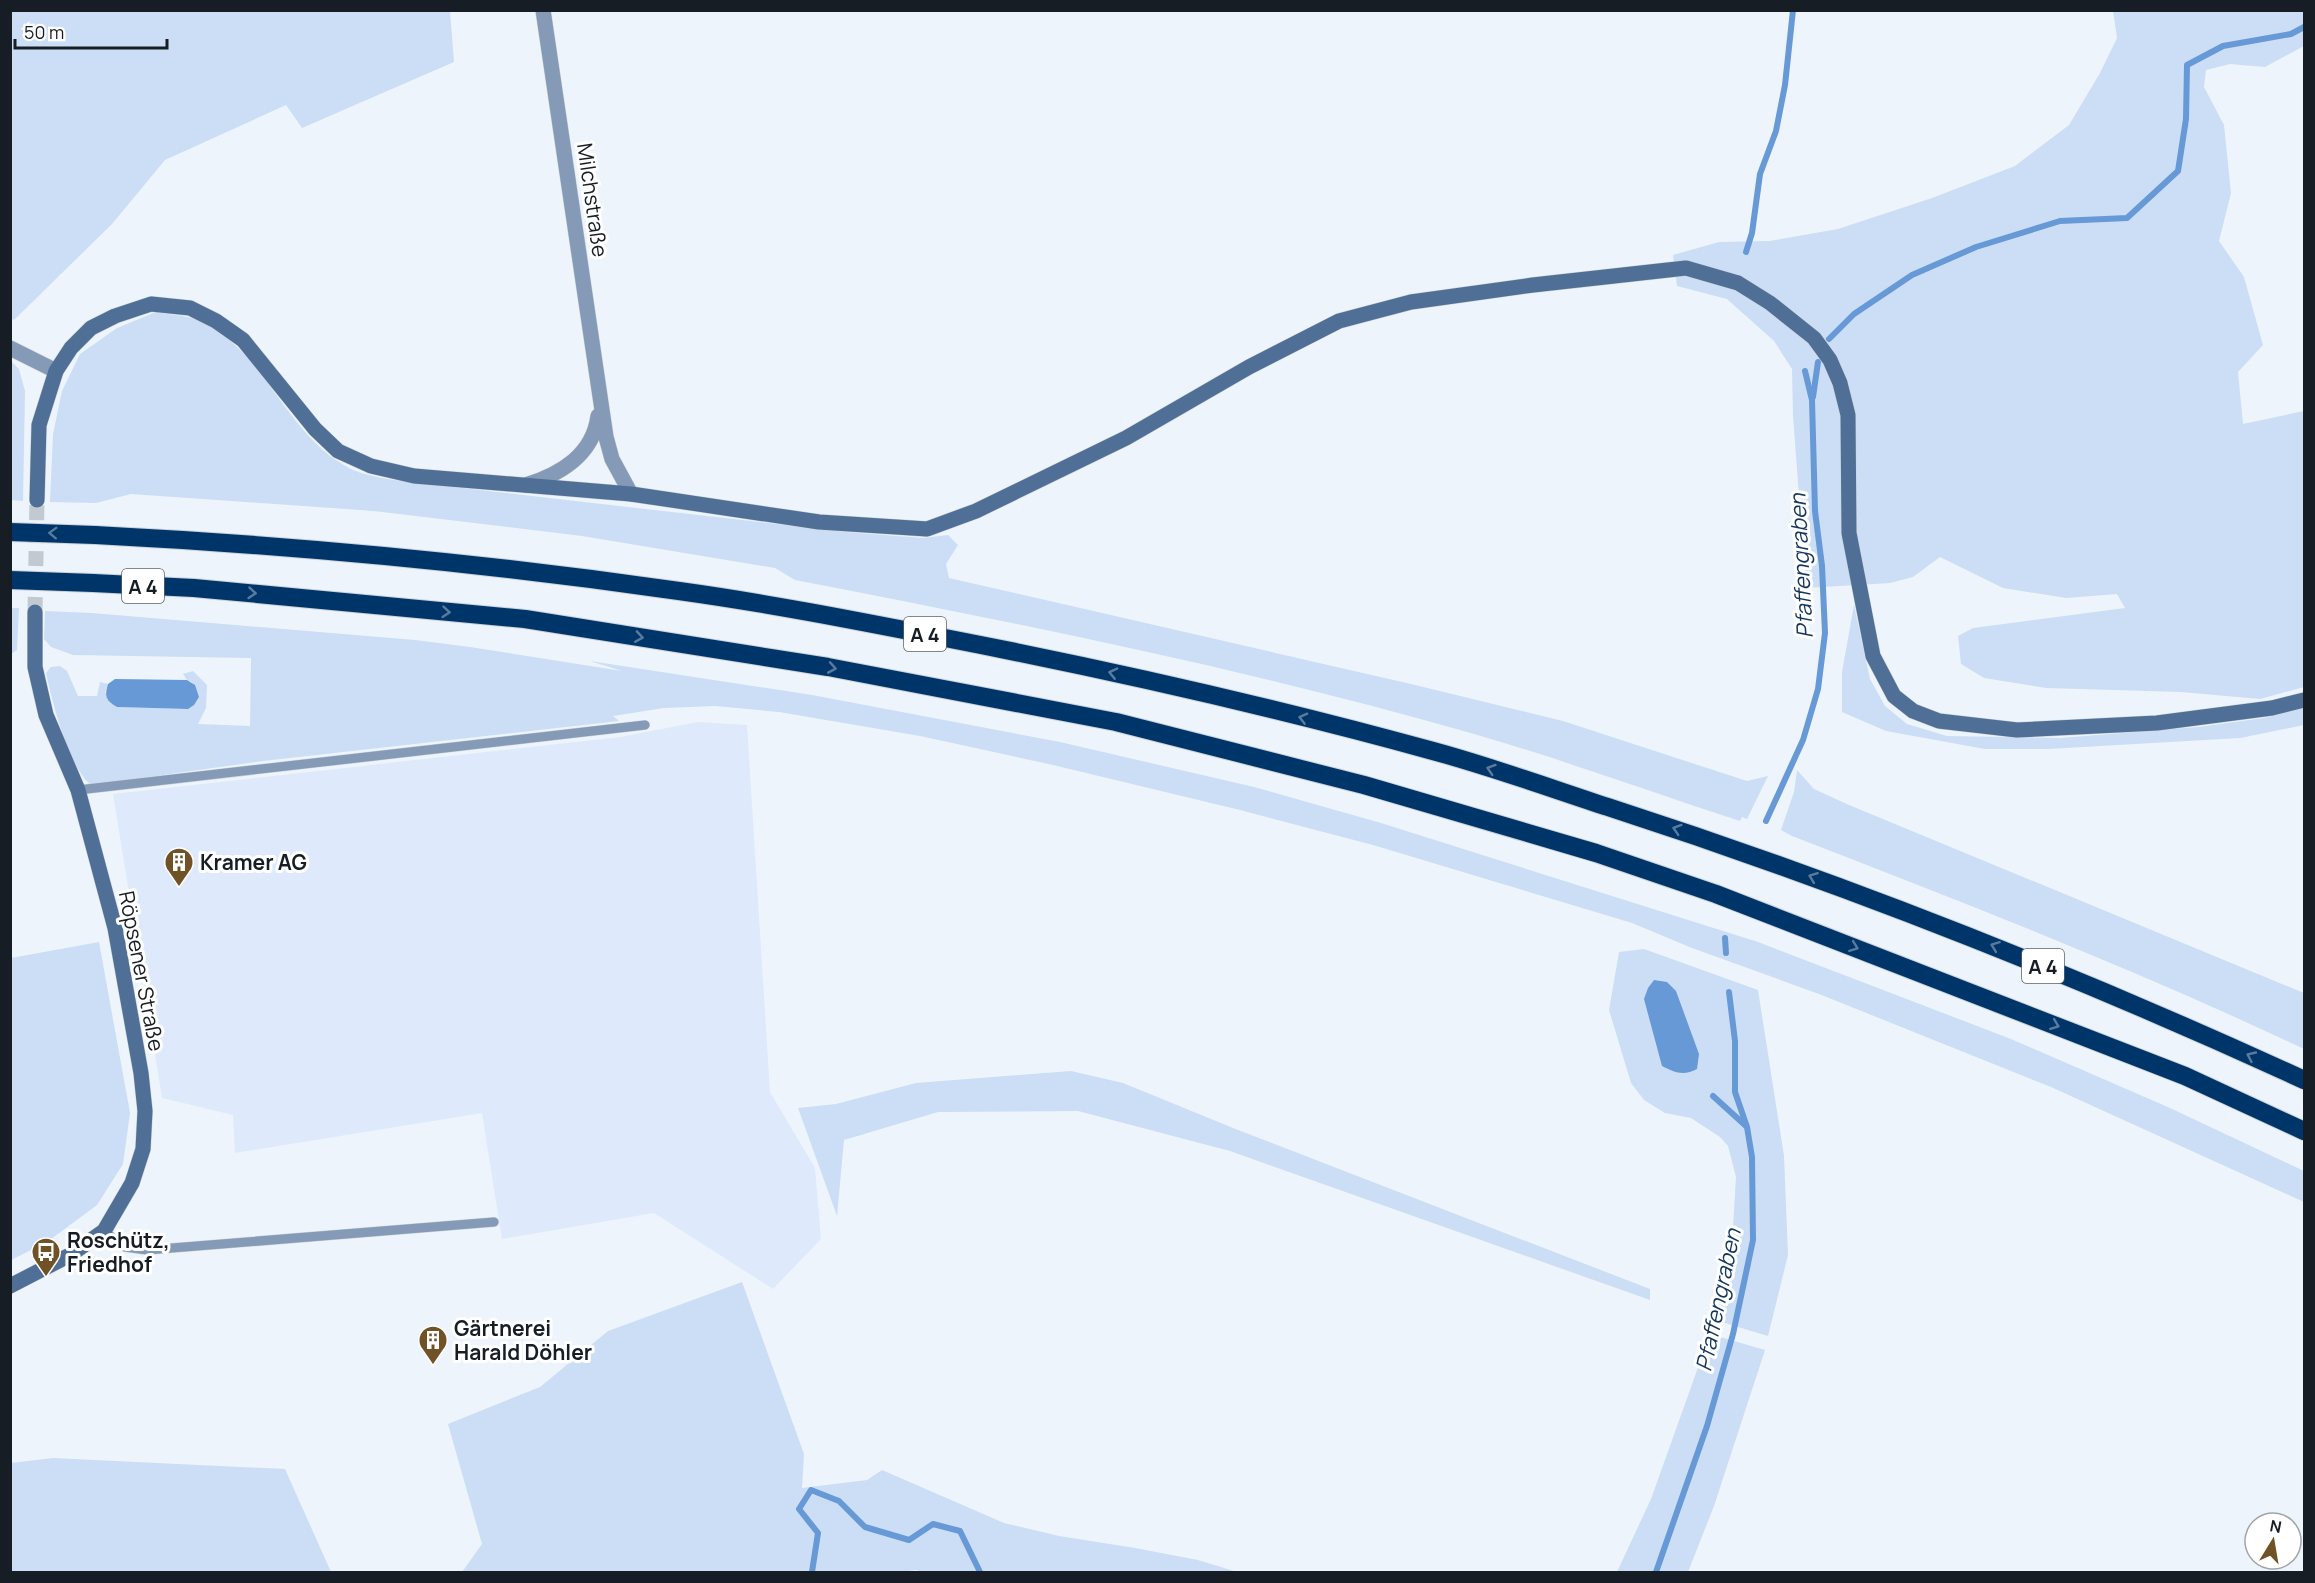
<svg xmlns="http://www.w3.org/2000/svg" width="2315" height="1583" font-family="Manrope,sans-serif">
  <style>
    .built { fill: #deeafb }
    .green { fill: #cbdef6 }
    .water { fill: #6799d7 }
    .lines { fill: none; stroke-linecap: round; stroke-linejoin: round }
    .stream { stroke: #6799d7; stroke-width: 6 }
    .secondary-tunnel { stroke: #c2c9d1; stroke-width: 15; stroke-dasharray: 15 8; stroke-linecap: butt }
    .lane-casing { stroke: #cbd2d9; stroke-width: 10 }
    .street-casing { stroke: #cbd2d9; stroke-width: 16 }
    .secondary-casing { stroke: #cbd2d9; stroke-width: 16 }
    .highway-casing { stroke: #cbd2d9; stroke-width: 20 }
    .lane { stroke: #849ab6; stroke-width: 9 }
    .street { stroke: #849ab6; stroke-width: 15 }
    .secondary { stroke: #4f6f96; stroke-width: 15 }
    .highway { stroke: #00356a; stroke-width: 18 }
    .highway-bridge-casing { stroke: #cbd2d9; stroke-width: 20; stroke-linecap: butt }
    .highway-bridge { stroke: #00356a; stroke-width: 18 }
    .oneway { stroke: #597c9e }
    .labels { text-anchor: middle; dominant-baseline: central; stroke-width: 6; stroke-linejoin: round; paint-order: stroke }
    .shield { fill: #fff; stroke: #5d6166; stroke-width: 1.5 }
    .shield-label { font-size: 20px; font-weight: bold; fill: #171d24 }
    .street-label { font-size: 21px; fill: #171d24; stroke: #fff }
    .poi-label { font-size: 21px; font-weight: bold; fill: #171d24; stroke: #fff; text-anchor: start }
    .water-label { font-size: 22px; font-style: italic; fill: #13365e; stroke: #fff }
  </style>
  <rect width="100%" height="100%" fill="#edf4fc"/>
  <path class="built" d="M698 722 747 725 770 1092 815 1168 821 1239 773 1289 654 1213 502 1239 482 1113 235 1153 233 1115 162 1098 113 794 620 737Z"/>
  <g class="green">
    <path d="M10 11H450L454 62 302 128 286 105 165 160 112 224 14 320 10 318Z"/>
    <path d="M2113 11H2304V46L2265 67 2230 64 2206 70 2204 87 2224 125 2231 193 2219 241 2244 277 2263 345 2238 372 2243 424 2304 411V687L2260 699 2181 692 2046 688 1984 678 1961 664 1958 636 1973 628 2125 608 2117 594 2066 598 2003 588 1940 557 1913 577 1890 583 1806 588 1793 416 1792 369 1774 341 1727 299 1677 286 1673 255 1719 242 1770 241 1838 229 1932 198 2015 166 2069 125 2100 73 2117 38Z"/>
    <path d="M156 312C169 315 185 315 197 320 266 348 284 436 351 469 372 479 413 482 436 485L846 532 923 538 948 535 958 545 946 564 949 578 1411 684 1563 721 1747 781 1768 776 1747 819 1742 817 1740 821C1651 792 1564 760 1474 734 1251 670 1023 624 795 580L775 568 582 536 374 511 131 494 96 503 50 502 53 434 62 391 80 354 117 328Z"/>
    <path d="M10 360 19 369 25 391 23 501 11 500Z"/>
    <path d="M1854 605 1870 679 1885 706 1907 724 1947 736 2060 738 2198 727 2264 718 2304 708V725L2240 738 2048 749H1985L1886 731 1842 712V672Z"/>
    <path d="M11 608H19L17 650 11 654Z"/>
    <path d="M45 611 92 613 415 640 470 647 622 671 590 661 812 695 1060 742 1254 787 1381 823 1758 942 2011 1039 2170 1108 2304 1171V1202L2051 1087 1819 994 1692 948 1632 923 1373 845 1240 810 1053 765 920 736 779 712 715 706 664 708 613 716 619 721 263 761 91 785C69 768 52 701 46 673L51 667 60 666 67 671 78 696H97L100 682 108 684 105 692 117 707 182 709C191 708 194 705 199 697L192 682 187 680 183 674 193 671 207 685 206 708 198 724 250 726 251 658 73 655 51 647 44 639Z"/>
    <path d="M1797 770 1814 789 1849 805 2304 993V1049C2137 970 1965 903 1792 836L1781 830 1794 792Z"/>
    <path d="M99 942 130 1113 123 1164 97 1205 47 1242 11 1260V958Z"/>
    <path d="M1644 949 1758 990 1784 1156 1788 1255 1768 1336 1715 1320 1732 1244 1736 1177 1728 1146 1720 1137 1691 1118 1665 1113 1644 1100 1631 1083 1609 1010 1619 952Z"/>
    <path d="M1071 1071 1123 1083 1238 1130 1650 1289V1300L1230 1151 1078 1111 938 1112 844 1140 837 1216 798 1108 836 1104 916 1083Z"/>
    <path d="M742 1282 804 1454 802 1488 867 1480 882 1470 1004 1523 1059 1536 1135 1548 1198 1560 1237 1572H920L917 1570 900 1572H462L482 1544 448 1424 540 1387 608 1331Z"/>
    <path d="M1710 1334 1765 1350 1714 1506 1688 1572H1617L1651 1499Z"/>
    <path d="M53 1458 285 1469 331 1572H11V1463Z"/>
  </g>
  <g class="water">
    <path d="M115 679 187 680 195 685 199 697 194 705 188 709 117 707C106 701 104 696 108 684Z"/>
    <path d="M1654 980 1667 982 1676 991 1699 1054 1697 1069C1684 1076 1675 1073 1662 1066L1644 999 1648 988Z"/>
  </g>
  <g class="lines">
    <g class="stream">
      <path d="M1746 252 1752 233 1760 174 1776 131 1785 85 1793 10"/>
      <path d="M1829 339 1854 314 1912 275 1976 247 2060 221 2127 218 2178 171 2186 119 2187 65 2223 46 2291 34 2304 27"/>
      <path d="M1813 397 1818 362"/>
      <path d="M1766 821 1803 740 1818 689 1825 633 1822 566 1815 511 1812 400 1805 371"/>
      <path d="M1725 938 1726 953"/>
      <path d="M1713 1096 1746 1126"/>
      <path d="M812 1572 818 1533 799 1509 811 1490 839 1501 865 1527 909 1540 933 1524 960 1531 980 1572"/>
      <path d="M1656 1572 1707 1426 1733 1334 1753 1240 1752 1157 1747 1127 1735 1092V1041L1729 992"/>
    </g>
    <path class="secondary-tunnel" d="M35 612 37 500"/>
    <g class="lane-casing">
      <g id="lane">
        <path d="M78 790 645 725"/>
        <path d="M104 1231 125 1247 147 1250 494 1222"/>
      </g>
    </g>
    <g class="street-casing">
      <g id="street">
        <path d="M543 10 606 437 612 459 631 494"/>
        <path d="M10 348 56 371"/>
        <path d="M526 485C561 474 593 455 598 416"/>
      </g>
    </g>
    <g class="secondary-casing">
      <g id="secondary">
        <path d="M37 500 39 425 56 371 71 348 91 328 115 316 151 304 190 308 216 321 243 340 315 429 338 451 371 466 414 476 631 494 819 522 927 529 976 511 1126 438 1249 367 1339 321 1411 302 1533 285 1686 268 1738 283 1770 303 1814 338 1830 360 1840 383 1848 415 1849 533 1873 656 1894 696 1913 711 1939 721 2017 730 2157 723 2272 708 2304 700"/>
        <path d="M10 1286 70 1255 104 1231 132 1183 143 1149 145 1111 141 1073 115 928 78 790 46 715 35 667V612"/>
      </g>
    </g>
    <g class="highway-casing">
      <g id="highway">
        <path d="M95 535C290 545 485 563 679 591 766 603 853 620 940 637 1105 669 1270 706 1433 751 1492 767 1550 788 1608 807 1846 884 2078 976 2304 1080"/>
        <path d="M93 583 194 588 525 619 828 667 1116 722 1364 785 1596 853 1716 894 2185 1076 2304 1131"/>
      </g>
    </g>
    <use href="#lane" class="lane"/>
    <use href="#street" class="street"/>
    <use href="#secondary" class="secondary"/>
    <use href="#highway" class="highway"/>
    <g class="highway-bridge-casing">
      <g id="highway-bridge">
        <path d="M10 532 95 535"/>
        <path d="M10 580 93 583"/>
      </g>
    </g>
    <use href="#highway-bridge" class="highway-bridge"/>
  </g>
  <defs><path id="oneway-chevron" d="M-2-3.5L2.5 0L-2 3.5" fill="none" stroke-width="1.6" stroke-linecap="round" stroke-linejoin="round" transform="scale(1.5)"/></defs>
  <g class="oneway">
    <use href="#oneway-chevron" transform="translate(53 533) rotate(-178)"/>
    <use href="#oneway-chevron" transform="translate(252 593) rotate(5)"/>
    <use href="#oneway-chevron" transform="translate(446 612) rotate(5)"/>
    <use href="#oneway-chevron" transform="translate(639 637) rotate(9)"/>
    <use href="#oneway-chevron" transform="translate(832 668) rotate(10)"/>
    <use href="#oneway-chevron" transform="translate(1113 673) rotate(-167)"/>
    <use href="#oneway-chevron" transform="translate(1303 718) rotate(-166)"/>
    <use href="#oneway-chevron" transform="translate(1491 769) rotate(-162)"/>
    <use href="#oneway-chevron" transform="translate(1677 829) rotate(-162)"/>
    <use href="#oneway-chevron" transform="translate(1813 877) rotate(-159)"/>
    <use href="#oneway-chevron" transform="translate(1995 946) rotate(-159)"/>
    <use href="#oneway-chevron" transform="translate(1854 947) rotate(21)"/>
    <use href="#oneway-chevron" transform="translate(2055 1025) rotate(21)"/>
    <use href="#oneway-chevron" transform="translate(2251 1056) rotate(-155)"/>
  </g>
  <defs>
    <g id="building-pin" transform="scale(1.5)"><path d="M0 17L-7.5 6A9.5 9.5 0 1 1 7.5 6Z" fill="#705226" stroke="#fff"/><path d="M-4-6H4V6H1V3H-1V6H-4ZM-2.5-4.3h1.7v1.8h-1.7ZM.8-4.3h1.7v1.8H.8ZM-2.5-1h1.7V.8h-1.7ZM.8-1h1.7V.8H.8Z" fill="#fff"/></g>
    <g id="bus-pin" transform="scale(1.5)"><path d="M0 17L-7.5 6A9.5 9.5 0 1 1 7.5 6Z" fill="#705226" stroke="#fff"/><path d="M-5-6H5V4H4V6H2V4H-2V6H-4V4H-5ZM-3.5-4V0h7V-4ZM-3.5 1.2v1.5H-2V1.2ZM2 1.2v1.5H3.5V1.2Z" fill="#fff"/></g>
  </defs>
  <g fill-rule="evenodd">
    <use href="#building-pin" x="179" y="862"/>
    <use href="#bus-pin" x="46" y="1252"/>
    <use href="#building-pin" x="433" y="1340"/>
  </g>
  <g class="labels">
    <g class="shield">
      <rect x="122" y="569" width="42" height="34" rx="4.5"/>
      <rect x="904" y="617" width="42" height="34" rx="4.5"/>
      <rect x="2022" y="949" width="42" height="34" rx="4.5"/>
    </g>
    <g class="shield-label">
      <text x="143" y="586">A 4</text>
      <text x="925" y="634">A 4</text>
      <text x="2043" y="966">A 4</text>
    </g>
    <g class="street-label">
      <text transform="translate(593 200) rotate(82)">Milchstraße</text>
      <text transform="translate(142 971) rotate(79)">Röpsener Straße</text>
    </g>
    <g class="poi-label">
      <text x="200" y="862">Kramer AG</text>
      <text x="67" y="1240">Roschütz,<tspan x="67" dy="24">Friedhof</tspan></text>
      <text x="454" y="1328">Gärtnerei<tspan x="454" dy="24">Harald Döhler</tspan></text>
    </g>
    <g class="water-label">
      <text transform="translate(1801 566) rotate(-93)">Pfaffengraben</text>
      <text transform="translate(1718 1300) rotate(-78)">Pfaffengraben</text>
    </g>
  </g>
  <rect width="2315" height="1583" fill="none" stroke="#171d24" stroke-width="24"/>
  <g transform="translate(2273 1541) rotate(11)"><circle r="28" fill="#ffffff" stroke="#a2a5a7" stroke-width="1.5"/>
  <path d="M0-4.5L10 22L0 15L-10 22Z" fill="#705226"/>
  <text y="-9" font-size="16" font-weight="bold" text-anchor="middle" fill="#171d24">N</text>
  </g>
  <path d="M15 39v9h152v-9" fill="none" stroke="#171d24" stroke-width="3"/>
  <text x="24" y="39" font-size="18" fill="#171d24" stroke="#ffffff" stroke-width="4.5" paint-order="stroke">50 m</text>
</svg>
